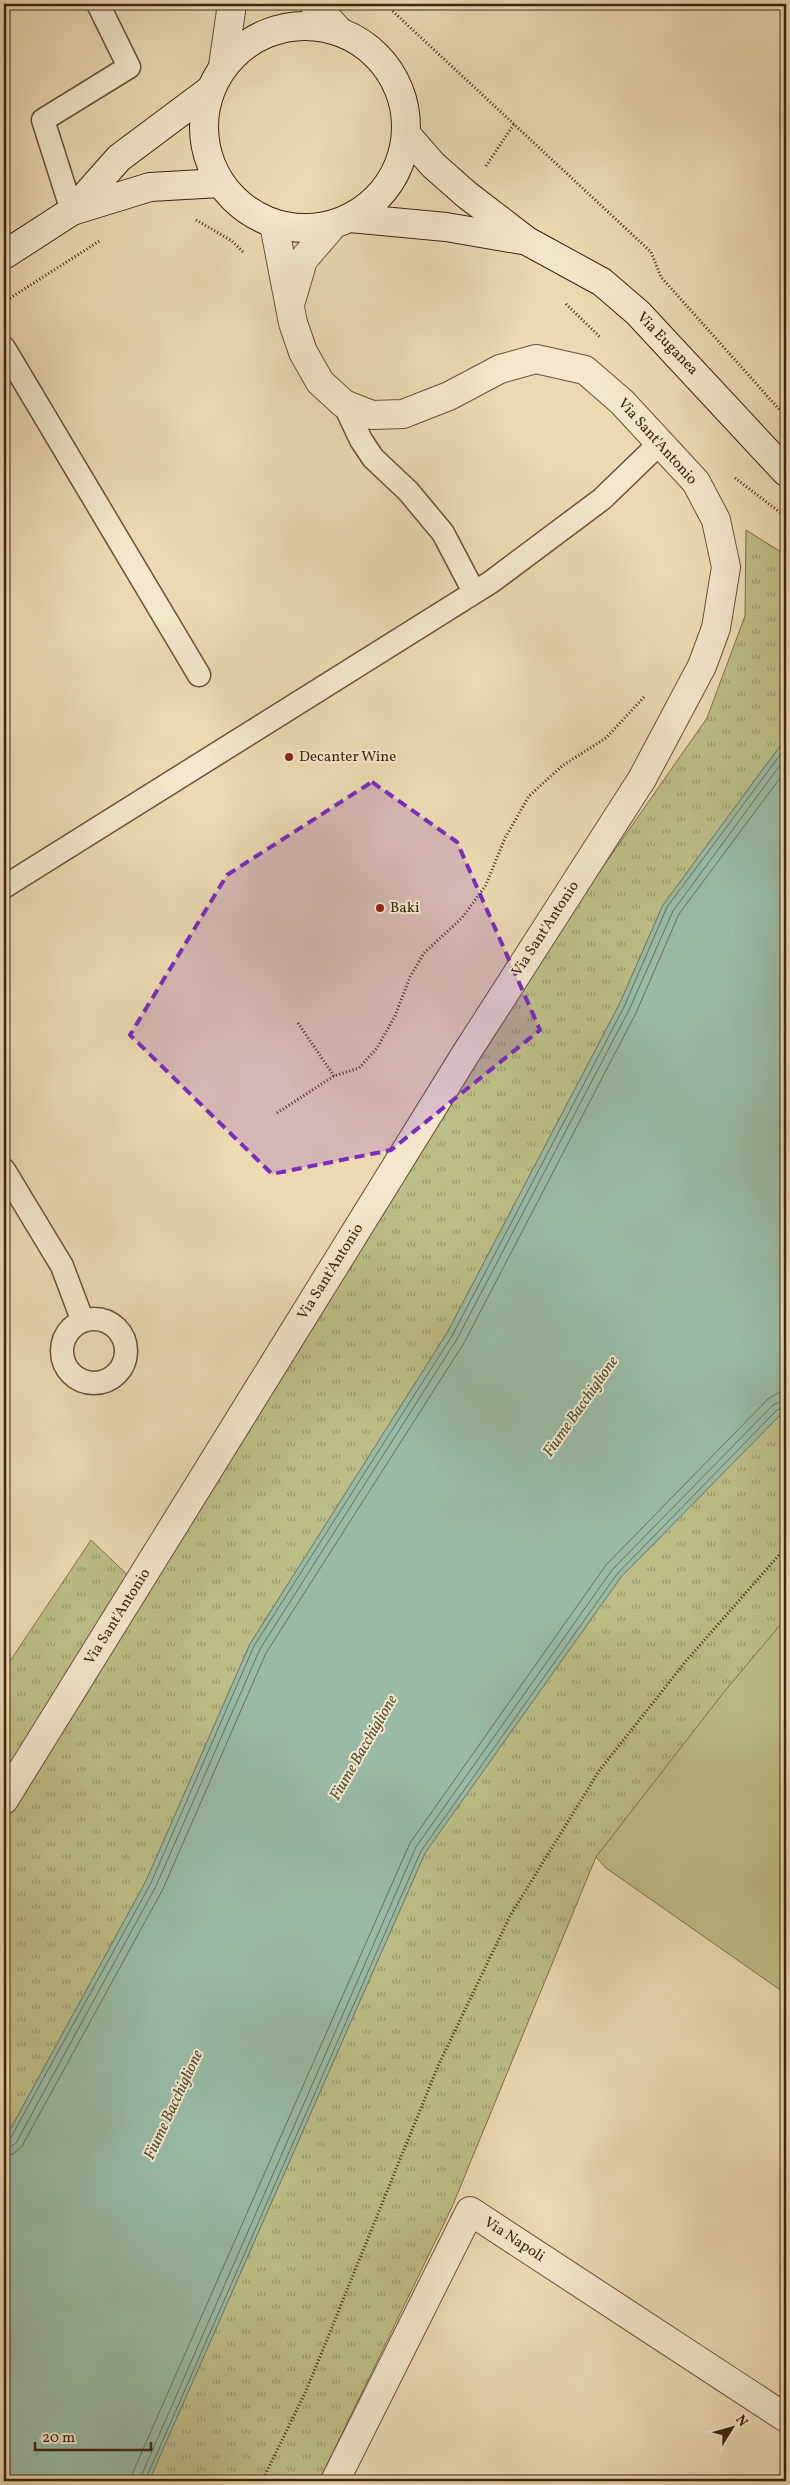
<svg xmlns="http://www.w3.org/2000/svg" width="790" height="2485" font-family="Vollkorn,serif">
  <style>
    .grass { fill: url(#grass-tufts); stroke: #7e714a }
    .pitch { fill: #bdbe87; stroke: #7e714a }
    .water { fill: #99bba6; stroke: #757f69 }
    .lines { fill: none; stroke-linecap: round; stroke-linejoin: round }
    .shore { stroke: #6c705a; stroke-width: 1 }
    .service-casing { stroke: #695237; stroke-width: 25 }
    .minor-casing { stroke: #695237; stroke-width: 30 }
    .tertiary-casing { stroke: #695237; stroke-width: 30 }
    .secondary-casing { stroke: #3e240e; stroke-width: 30 }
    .path { stroke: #3e240e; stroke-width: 3; stroke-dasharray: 1 2.5; stroke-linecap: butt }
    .service { stroke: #f2e7cc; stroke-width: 22 }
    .minor { stroke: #f2e7cc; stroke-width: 28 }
    .tertiary { stroke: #f2e7cc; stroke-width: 28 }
    .secondary { stroke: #f2e7cc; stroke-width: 28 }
    .marked { fill: #7b2cbf; fill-opacity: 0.2; stroke: #7b2cbf; stroke-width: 4; stroke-dasharray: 10 6; stroke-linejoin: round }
    .poi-dot { fill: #8f2418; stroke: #f2e7cc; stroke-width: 2 }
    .labels { text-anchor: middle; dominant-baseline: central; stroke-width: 4; stroke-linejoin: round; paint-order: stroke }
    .street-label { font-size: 15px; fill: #3e240e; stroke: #f2e7cc }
    .poi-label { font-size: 15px; fill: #3e240e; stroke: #f2e7cc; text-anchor: start }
    .water-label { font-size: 16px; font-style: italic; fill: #554a34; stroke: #f2e7cc }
  </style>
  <defs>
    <pattern id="grass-tufts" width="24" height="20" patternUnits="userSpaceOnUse" patternTransform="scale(1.25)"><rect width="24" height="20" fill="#bdbe87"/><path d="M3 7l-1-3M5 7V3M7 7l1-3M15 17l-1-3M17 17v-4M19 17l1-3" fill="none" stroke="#9b9a6d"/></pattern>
  </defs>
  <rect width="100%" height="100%" fill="#ebdab1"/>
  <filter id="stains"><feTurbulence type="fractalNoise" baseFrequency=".004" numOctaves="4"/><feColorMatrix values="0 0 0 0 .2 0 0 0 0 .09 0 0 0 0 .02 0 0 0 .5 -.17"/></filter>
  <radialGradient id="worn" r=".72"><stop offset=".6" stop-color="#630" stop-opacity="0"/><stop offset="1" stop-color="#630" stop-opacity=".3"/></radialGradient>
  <g class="grass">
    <path d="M746 530 786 555V738L663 905 619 1005 447 1333 250 1644 146 1881 4 2141V1670L91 1540 139 1586 471 1056 707 718 745 616Z"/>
    <path d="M786 1409V1618L596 1857 452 2207 319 2481H149L425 1853 621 1577Z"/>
  </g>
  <path class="pitch" d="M786 1618V1994L606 1868 596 1857 724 1692Z"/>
  <path class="water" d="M786 738V1409L621 1577 425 1853 149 2481H4V2141L146 1881 250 1644 447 1333 619 1005 663 905Z"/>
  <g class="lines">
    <g class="shore">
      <path d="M4 2142 10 2139 151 1883 254 1646 452 1336 624 1007 667 907 786 747"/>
      <path d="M4 2148 10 2147 16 2143 156 1886 260 1649 457 1339 629 1010 673 911 786 757"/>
      <path d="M4 2156 13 2154 22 2146 163 1889 266 1653 464 1343 636 1013 679 914 786 770"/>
      <path d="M131 2481 133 2472 410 1843 606 1565 768 1399 778 1393 786 1392"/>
      <path d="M139 2481 416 1847 612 1570 773 1405 786 1399"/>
      <path d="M145 2481 421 1851 617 1574 777 1410 786 1406"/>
    </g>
    <g class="service-casing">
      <g id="service">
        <path d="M72 211 43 120 129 67 98 4"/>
        <path d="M4 348 199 675"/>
        <path d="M344 404 361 440 373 458 408 491 443 533 474 592"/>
        <path d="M4 887 491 582 602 499 660 443"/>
        <path d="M4 1170 62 1266 82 1319"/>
        <circle cx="94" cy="1351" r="32"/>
      </g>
    </g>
    <g class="minor-casing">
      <path id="minor" d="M335 2481 470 2211 786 2418"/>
    </g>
    <g class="tertiary-casing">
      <g id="tertiary">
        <path d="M314 4 339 31"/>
        <path d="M223 66 232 4"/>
        <path d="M291 301 303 260 334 224"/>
        <path d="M4 1800 465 1055 642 779 702 666 716 628 726 567 716 520 696 482 622 402 585 370 536 359 500 369 449 396 403 414 372 415 344 404 320 382 303 352 293 323 274 224"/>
      </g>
    </g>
    <g class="secondary-casing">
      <g id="secondary">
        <circle cx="305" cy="127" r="101"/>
        <path d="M406 134 433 165 467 195 527 241 602 282 638 313 786 472"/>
        <path d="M72 211 119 158 210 90"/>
        <path d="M350 218 446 227 522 240"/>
        <path d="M4 255 72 211 150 187 220 183"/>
      </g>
    </g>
    <g class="path">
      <path d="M385 4 651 252 661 277 786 417"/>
      <path d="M486 166 514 124"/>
      <path d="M196 220 232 241 244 253"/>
      <path d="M4 302 101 240"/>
      <path d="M566 304 601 338"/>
      <path d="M735 478 786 517"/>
      <path d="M298 1023 334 1076"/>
      <path d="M277 1113 334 1076 359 1068 377 1048 395 1016 410 977 424 953 462 918 486 885 505 838 529 796 562 766 606 738 645 696"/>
      <path d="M262 2481 306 2391 438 2066 510 1916 599 1771 686 1661 786 1547"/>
    </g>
    <use href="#service" class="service"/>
    <use href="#minor" class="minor"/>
    <use href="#tertiary" class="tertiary"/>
    <use href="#secondary" class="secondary"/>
  </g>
  <path class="marked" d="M372 782 457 842 540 1030 391 1150 272 1174 130 1035 227 875Z"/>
  <g class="poi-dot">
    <circle cx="289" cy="757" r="5"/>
    <circle cx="380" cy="908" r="5"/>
  </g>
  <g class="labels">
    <g class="street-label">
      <text transform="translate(667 344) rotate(46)">Via Euganea</text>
      <text transform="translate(657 442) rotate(48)">Via Sant'Antonio</text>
      <text transform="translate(546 929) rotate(-57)">Via Sant'Antonio</text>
      <text transform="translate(331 1272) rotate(-58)">Via Sant'Antonio</text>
      <text transform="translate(118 1617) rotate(-58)">Via Sant'Antonio</text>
      <text transform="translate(514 2240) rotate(33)">Via Napoli</text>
    </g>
    <g class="poi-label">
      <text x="299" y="757">Decanter Wine</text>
      <text x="390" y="908">Baki</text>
    </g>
    <g class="water-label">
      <text transform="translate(581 1407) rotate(-55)">Fiume Bacchiglione</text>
      <text transform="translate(364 1748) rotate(-60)">Fiume Bacchiglione</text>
      <text transform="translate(174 2105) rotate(-65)">Fiume Bacchiglione</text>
    </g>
  </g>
  <rect width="790" height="2485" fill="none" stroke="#ebdab1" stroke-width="20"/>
  <rect x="5" y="5" width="780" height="2475" fill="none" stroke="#3e240e" stroke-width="2.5"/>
  <rect x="10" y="10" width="770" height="2465" fill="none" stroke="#3e240e"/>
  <g transform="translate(732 2428) rotate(53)" stroke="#f2e7cc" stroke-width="4" paint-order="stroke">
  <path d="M0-4L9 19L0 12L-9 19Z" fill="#3e240e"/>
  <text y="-8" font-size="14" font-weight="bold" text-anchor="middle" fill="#3e240e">N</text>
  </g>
  <path d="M35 2442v8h116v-8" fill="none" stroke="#3e240e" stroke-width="2.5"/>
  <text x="42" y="2442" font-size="15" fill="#3e240e" stroke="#f2e7cc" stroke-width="4" paint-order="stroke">20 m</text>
  <rect width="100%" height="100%" filter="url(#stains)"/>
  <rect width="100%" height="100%" fill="url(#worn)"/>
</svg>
